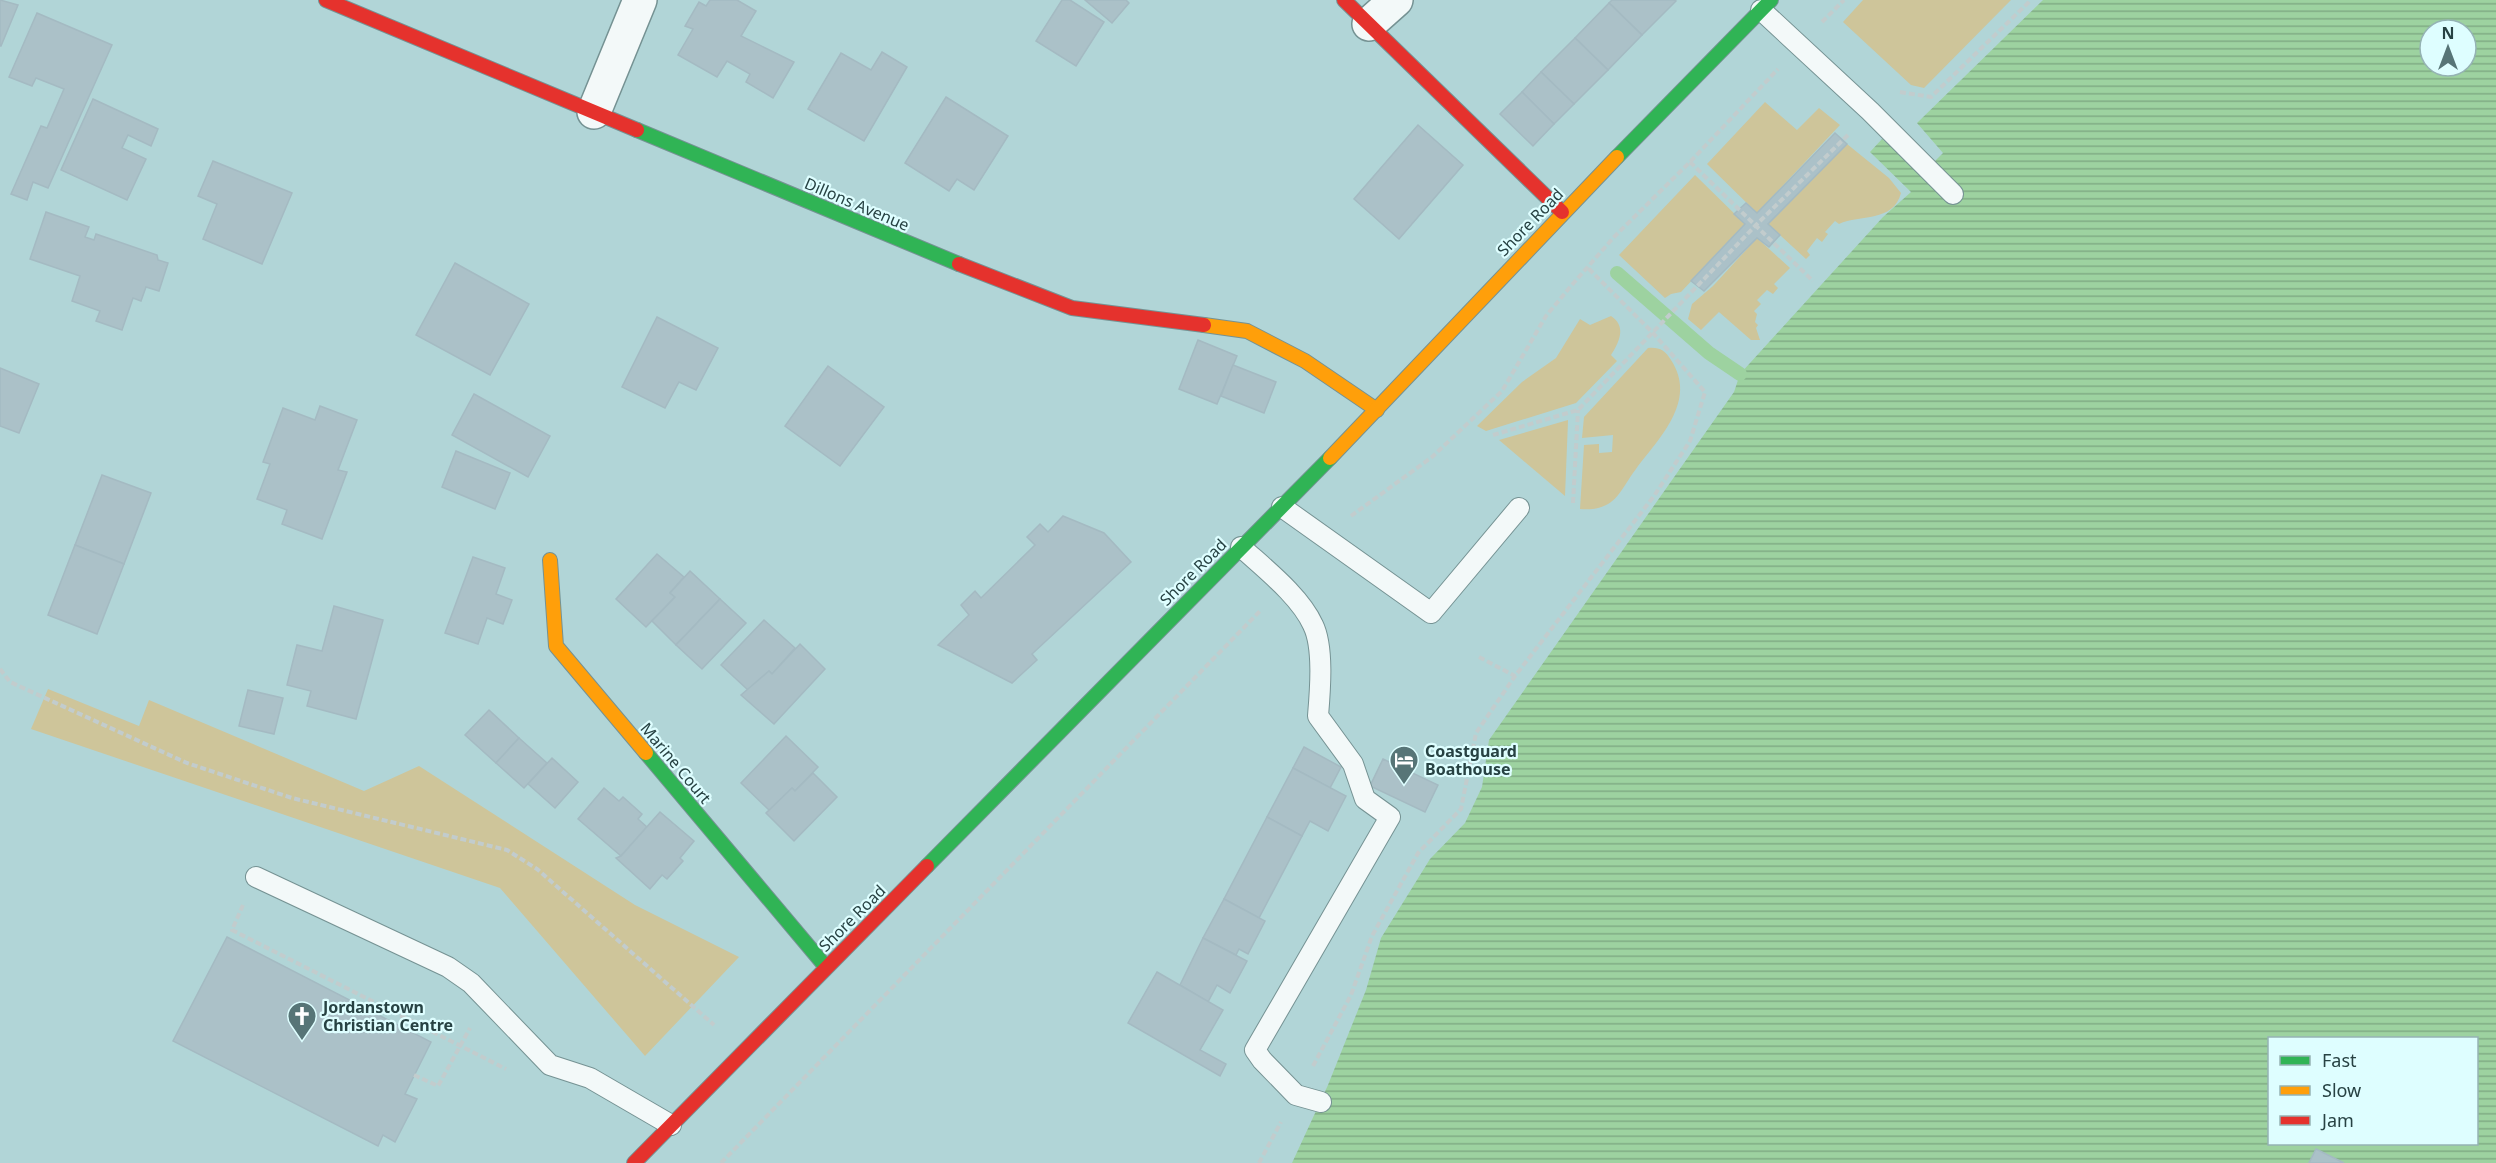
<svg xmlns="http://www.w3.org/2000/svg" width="2496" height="1163" font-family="'Noto Sans',sans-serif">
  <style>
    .green { fill: #cec59a }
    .water { fill: url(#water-rules); fill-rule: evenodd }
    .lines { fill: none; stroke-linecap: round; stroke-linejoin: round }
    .stream { stroke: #9dd2a0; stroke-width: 14 }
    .building { fill: #abc1c8; stroke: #a4bac2; stroke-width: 1.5 }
    .lane-casing { stroke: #759293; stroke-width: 22 }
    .street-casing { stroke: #759293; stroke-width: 36 }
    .fast-casing { stroke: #759293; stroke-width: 16 }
    .slow-casing { stroke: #759293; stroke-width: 16 }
    .jam-casing { stroke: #759293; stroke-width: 16 }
    .path { stroke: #c2cccd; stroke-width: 4; stroke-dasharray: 6 3; stroke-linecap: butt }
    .lane { stroke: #f3f9f9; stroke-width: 20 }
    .street { stroke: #f3f9f9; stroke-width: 33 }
    .fast { stroke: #30b455; stroke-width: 14 }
    .slow { stroke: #ff9f0a; stroke-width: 14 }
    .jam { stroke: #e5322d; stroke-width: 14 }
    .labels { text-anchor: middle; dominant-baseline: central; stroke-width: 4.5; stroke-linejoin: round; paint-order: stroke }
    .street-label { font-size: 16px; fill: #274243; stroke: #defeff }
    .poi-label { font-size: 16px; font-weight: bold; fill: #274243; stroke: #defeff; text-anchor: start }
  </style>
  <defs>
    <pattern id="water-rules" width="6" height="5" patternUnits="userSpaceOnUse" patternTransform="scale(1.5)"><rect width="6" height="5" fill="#9dd2a0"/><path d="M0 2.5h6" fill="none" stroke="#80ac84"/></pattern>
  </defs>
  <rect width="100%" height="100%" fill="#b1d5d7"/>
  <g class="green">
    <path d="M1863 0H2011L1924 88 1911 85 1843 22Z"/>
    <path d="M1765 102 1797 130 1819 108 1840 125 1757 213 1707 164Z"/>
    <path d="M1847 144 1889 178 1901 193C1893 223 1860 214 1839 224L1835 221 1825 232 1828 234 1822 242 1817 238 1807 251 1810 255 1806 259 1768 224Z"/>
    <path d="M1695 175 1745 224 1681 292 1671 294 1665 298 1619 255Z"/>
    <path d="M1757 238 1790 268 1774 284 1778 288 1773 294 1767 290 1757 300 1761 304 1754 311 1757 314 1755 322 1758 325 1756 328 1760 340H1751L1719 312 1701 330 1688 319 1692 304 1713 286Z"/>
    <path d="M1611 316C1627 326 1619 343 1611 355L1617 361 1576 403 1486 431 1477 426 1522 382 1556 358 1580 319 1590 325Z"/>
    <path d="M1648 348C1659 347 1665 350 1671 360 1698 401 1659 438 1636 469 1628 479 1620 496 1611 502 1601 509 1591 510 1580 509L1584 445 1599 444V453L1612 452 1613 435 1582 438 1584 417Z"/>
    <path d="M1568 420V421L1565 496 1499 440Z"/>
    <path d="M48 689 139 726 149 700 364 791 419 766 635 905 739 957 645 1056 500 888 31 729Z"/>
  </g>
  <path class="water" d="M2043 0H2496V1163H1292L1328 1085 1366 990 1381 938 1430 859 1465 823 1482 787 1489 740 1734 392 1740 374 1883 217 1911 192 1870 152 1882 139 1923 173 1943 153 1917 123ZM2430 30H2466V66H2430ZM2270 1038H2476V1144H2270Z"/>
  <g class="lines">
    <path class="stream" d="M1617 273 1709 353 1740 374"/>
  </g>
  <g class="building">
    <path d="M0 0 18 5 1 46H0Z"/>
    <path d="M710 0H737L756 11 741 36 794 62 773 98 746 82 750 74 727 61 717 77 678 55 693 29 685 26 699 2 706 6Z"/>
    <path d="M1062 0H1070L1104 22 1076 66 1036 41Z"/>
    <path d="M1085 0H1126L1129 3 1112 23Z"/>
    <path d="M1612 0H1674L1676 1 1642 35 1609 3Z"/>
    <path d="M1609 3 1642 35 1608 70 1575 38Z"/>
    <path d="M37 13 112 45 48 188 33 182 27 200 11 194 41 126 47 128 64 89 36 78 32 86 9 77Z"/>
    <path d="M1575 38 1608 70 1574 104 1541 72Z"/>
    <path d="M882 52 907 67 864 141 808 109 841 53 871 70Z"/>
    <path d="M1541 72 1574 104 1554 124 1522 92Z"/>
    <path d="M1522 92 1554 124 1533 146 1500 114Z"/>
    <path d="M946 97 1008 136 974 190 957 179 949 191 905 163Z"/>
    <path d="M93 99 158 129 151 146 128 135 122 148 146 159 127 200 61 170Z"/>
    <path d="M1418 125 1463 165 1399 239 1354 199Z"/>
    <path d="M1835 133 1847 144 1768 224 1780 235 1769 247 1757 238 1704 291 1691 281 1745 224 1734 214 1746 203 1757 213Z"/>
    <path d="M213 161 292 193 262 264 203 239 217 204 198 196Z"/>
    <path d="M46 212 89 227 85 237 94 240 96 234 157 255 158 260 168 263 159 291 146 287 141 301 133 298 122 330 96 321 100 311 72 301 80 276 30 259Z"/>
    <path d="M455 263 529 304 490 375 416 335Z"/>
    <path d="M657 317 718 348 696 390 679 382 665 408 622 387Z"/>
    <path d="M1198 340 1237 356 1217 404 1179 389Z"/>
    <path d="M1233 365 1276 382 1264 413 1221 396Z"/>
    <path d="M828 366 884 407 840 466 785 426Z"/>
    <path d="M0 368 39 384 19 433 0 426Z"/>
    <path d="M474 394 550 436 528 477 452 435Z"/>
    <path d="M320 406 357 420 338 470 347 472 322 539 282 524 287 510 257 499 270 464 263 462 283 408 315 420Z"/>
    <path d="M456 451 510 473 495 509 442 487Z"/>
    <path d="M102 475 151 493 124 564 75 545Z"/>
    <path d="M1063 516 1104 533 1131 562 1032 654 1037 660 1012 683 938 645 969 615 961 605 975 591 981 598 1035 545 1027 537 1040 524 1048 532Z"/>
    <path d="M75 545 124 564 97 634 48 615Z"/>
    <path d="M657 554 684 577 670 593 675 597 646 627 616 599Z"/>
    <path d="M473 557 505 568 496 594 512 600 503 624 487 618 478 644 445 633Z"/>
    <path d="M690 571 720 599 676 645 652 621 675 597 670 593Z"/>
    <path d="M720 599 746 623 702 669 676 645Z"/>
    <path d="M334 606 383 620 356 719 307 706 311 691 287 685 297 645 322 651Z"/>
    <path d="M764 620 795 648 772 674 769 671 748 690 721 665Z"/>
    <path d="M800 644 825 669 774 724 741 695 769 671 772 674Z"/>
    <path d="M248 690 283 698 274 734 239 726Z"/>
    <path d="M489 710 519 738 496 763 465 735Z"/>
    <path d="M786 736 818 767 795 791 792 788 770 811 741 783Z"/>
    <path d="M519 738 547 763 524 788 496 763Z"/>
    <path d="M1304 747 1341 767 1330 788 1293 768Z"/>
    <path d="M552 758 578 782 555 808 528 784Z"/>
    <path d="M1383 759 1438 785 1425 812 1370 786Z"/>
    <path d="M1293 768 1346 796 1328 831 1310 821 1302 836 1267 817Z"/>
    <path d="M813 773 837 797 794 841 766 813 792 788 795 791Z"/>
    <path d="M604 788 619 801 623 797 642 814 638 819 647 827 621 856 578 819Z"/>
    <path d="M660 812 694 841 680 858 683 861 667 879 662 875 650 889 616 858 621 856Z"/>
    <path d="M1267 817 1302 836 1259 918 1224 899Z"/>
    <path d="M1224 899 1265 921 1248 954 1239 949 1236 955 1203 938Z"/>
    <path d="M227 937 431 1042 405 1094 417 1099 395 1142 383 1135 378 1146 173 1041Z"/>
    <path d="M1203 938 1247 961 1230 993 1217 985 1208 1002 1180 985Z"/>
    <path d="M1157 972 1223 1010 1200 1050 1226 1064 1220 1076 1128 1023Z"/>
    <path d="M2316 1149 2344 1163H2309Z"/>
  </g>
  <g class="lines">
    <g class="lane-casing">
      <g id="lane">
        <path d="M1761 10 1870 111 1953 194"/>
        <path d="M1282 507 1431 613 1519 508"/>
        <path d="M1241 547C1265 569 1300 596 1313 625 1324 647 1320 692 1318 716L1353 764 1365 799 1390 817 1255 1050 1262 1060 1296 1095 1321 1102"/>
        <path d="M256 877 448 967 471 983 550 1065 590 1078 671 1125"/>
      </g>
    </g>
    <g class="street-casing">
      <g id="street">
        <path d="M1369 24 1396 0"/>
        <path d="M594 112 640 0"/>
      </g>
    </g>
    <g class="fast-casing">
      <g id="fast">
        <path d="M637 130 959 264"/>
        <path d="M1617 157 1771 0"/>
        <path d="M646 753 826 967"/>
        <path d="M927 866 1330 458"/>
      </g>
    </g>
    <g class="slow-casing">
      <g id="slow">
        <path d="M1204 325 1247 331 1305 361 1377 410"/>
        <path d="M1330 458 1617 157"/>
        <path d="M550 560 556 646 646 753"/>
      </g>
    </g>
    <g class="jam-casing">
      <g id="jam">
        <path d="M326 0 637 130"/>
        <path d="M1344 0 1562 212"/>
        <path d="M959 264 1072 308 1204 325"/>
        <path d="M634 1163 927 866"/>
      </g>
    </g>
    <g class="path">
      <path d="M1822 22 1844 0"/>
      <path d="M1900 92 1931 97 2031 0"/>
      <path d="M1690 162 1813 281"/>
      <path d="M1493 435 1578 410 1756 225 1849 134"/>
      <path d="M1573 503 1578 410"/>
      <path d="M1351 516 1432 457 1502 391 1546 316 1571 286 1614 237 1690 162 1778 69"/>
      <path d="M1479 657 1515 676"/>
      <path d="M0 669 10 682 187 763 292 798 507 850 537 869 714 1025"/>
      <path d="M243 905 232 930 506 1069"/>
      <path d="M1313 1066 1351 995 1372 936 1418 853 1461 809 1476 733 1515 676 1654 496 1690 441 1705 392 1653 333 1587 267"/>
      <path d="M414 1075 438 1086 470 1028"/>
      <path d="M721 1163 1261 610"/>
      <path d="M1259 1163 1281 1122"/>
    </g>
    <use href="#lane" class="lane"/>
    <use href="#street" class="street"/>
    <use href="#fast" class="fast"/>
    <use href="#slow" class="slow"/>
    <use href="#jam" class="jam"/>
  </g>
  <defs>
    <g id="hotel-pin" transform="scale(1.5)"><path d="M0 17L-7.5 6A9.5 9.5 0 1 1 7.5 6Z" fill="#577577" stroke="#defeff"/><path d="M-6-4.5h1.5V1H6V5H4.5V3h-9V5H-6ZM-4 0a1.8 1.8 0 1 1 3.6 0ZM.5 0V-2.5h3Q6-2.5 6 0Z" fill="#fff"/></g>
    <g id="church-pin" transform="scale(1.5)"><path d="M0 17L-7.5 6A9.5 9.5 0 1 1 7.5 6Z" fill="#577577" stroke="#defeff"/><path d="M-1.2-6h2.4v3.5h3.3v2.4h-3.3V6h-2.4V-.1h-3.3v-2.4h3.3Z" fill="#fff"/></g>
  </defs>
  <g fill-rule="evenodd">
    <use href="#hotel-pin" x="1404" y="760"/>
    <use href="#church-pin" x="302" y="1016"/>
  </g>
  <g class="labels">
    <g class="street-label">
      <text transform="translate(857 204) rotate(23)">Dillons Avenue</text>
      <text transform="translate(1530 222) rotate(-46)">Shore Road</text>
      <text transform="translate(1193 572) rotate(-45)">Shore Road</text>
      <text transform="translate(676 763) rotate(50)">Marine Court</text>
      <text transform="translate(852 918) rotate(-45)">Shore Road</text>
    </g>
    <g class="poi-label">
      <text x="1425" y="751">Coastguard<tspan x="1425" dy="18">Boathouse</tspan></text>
      <text x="323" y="1007">Jordanstown<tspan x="323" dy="18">Christian Centre</tspan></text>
    </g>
  </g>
  <rect x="2268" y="1037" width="210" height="108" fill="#defeff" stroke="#95b3b4" stroke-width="1.5"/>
  <rect x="2280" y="1056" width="30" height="9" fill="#30b455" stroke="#95b3b4" stroke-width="1.5"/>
  <text x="2322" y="1067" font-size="18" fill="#274243">Fast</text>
  <rect x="2280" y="1086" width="30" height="9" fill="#ff9f0a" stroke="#95b3b4" stroke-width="1.5"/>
  <text x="2322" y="1097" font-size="18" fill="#274243">Slow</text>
  <rect x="2280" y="1116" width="30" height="9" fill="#e5322d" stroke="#95b3b4" stroke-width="1.5"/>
  <text x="2322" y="1127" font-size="18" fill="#274243">Jam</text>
  <g transform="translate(2448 48)"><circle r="28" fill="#defeff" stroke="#95b3b4" stroke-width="1.5"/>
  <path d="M0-4.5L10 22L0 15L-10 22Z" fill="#577577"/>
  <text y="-9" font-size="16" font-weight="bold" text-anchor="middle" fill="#274243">N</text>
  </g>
</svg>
